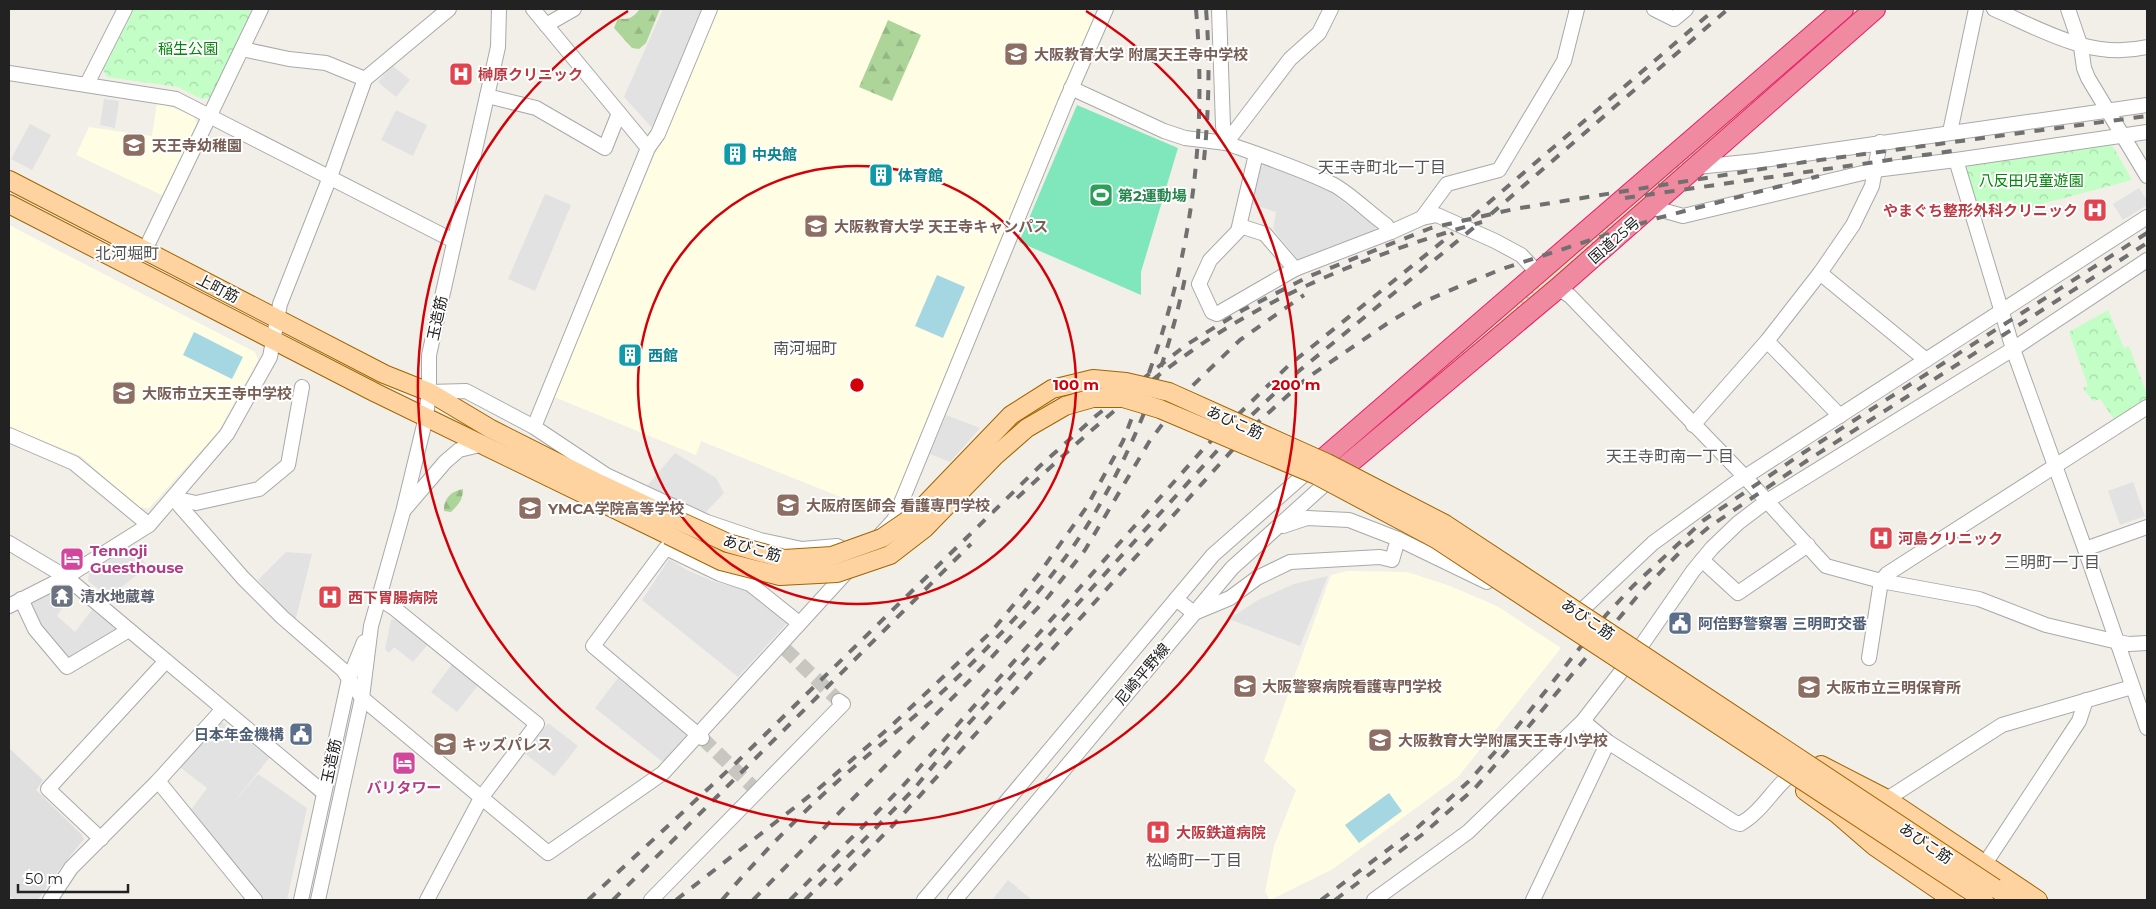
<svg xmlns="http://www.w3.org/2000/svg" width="2156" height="909" font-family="Montserrat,'Noto Sans JP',sans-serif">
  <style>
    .residential { fill: #e0dfdf }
    .education { fill: #fffee4 }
    .grass { fill: url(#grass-dots) }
    .forest { fill: url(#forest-firs) }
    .park { fill: url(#park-crowns) }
    .pitch { fill: #80e7bc }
    .parking { fill: #e2e2e2 }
    .water { fill: #a5d7e3 }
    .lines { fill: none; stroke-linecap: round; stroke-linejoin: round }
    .minor-tunnel { stroke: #c8c6c0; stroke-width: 14; stroke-dasharray: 14 7; stroke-linecap: butt }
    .minor-casing { stroke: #a9a9a9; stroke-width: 16 }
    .major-casing { stroke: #9f6500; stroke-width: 20 }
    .highway-casing { stroke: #ea1b69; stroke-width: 22 }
    .minor { stroke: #fff; stroke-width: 14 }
    .major { stroke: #ffd3a0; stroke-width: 18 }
    .highway { stroke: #ef8aa1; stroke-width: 20 }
    .rail { stroke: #707070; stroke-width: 4; stroke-dasharray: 10 10; stroke-linecap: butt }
    .major-bridge-casing { stroke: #9f6500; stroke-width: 20; stroke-linecap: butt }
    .major-bridge { stroke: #ffd3a0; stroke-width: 18 }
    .ring { fill: none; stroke: #d30008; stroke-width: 2.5 }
    .labels { text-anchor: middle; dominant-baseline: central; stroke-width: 4; stroke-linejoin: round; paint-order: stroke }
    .park-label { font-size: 15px; fill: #038709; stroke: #fff }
    .education-label { font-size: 15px; font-weight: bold; fill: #785e54; stroke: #fff; text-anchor: start }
    .health-label { font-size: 15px; font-weight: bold; fill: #be3a42; stroke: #fff; text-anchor: start }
    .culture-label { font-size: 15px; font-weight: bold; fill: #0d838f; stroke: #fff; text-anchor: start }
    .leisure-label { font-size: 15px; font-weight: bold; fill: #27864d; stroke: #fff; text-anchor: start }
    .street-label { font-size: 15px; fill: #222; stroke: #fff }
    .hotel-label { font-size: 15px; font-weight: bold; fill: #b23c85; stroke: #fff; text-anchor: start }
    .worship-label { font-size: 15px; font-weight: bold; fill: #5b616d; stroke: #fff; text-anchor: start }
    .service-label { font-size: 15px; font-weight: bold; fill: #4e5e75; stroke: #fff; text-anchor: start }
    .neighbourhood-label { font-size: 16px; fill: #555; stroke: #fff }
    .centre { fill: #d30008; stroke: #fff; stroke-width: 2.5 }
    .ring-label { font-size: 15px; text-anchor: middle; font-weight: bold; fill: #d30008; stroke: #fff; stroke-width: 4; stroke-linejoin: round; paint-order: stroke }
  </style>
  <defs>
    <pattern id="grass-dots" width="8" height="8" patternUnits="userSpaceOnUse" patternTransform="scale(1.25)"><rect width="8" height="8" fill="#cff0ab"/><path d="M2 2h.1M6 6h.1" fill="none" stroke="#b1ce93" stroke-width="1.8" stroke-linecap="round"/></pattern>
    <pattern id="forest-firs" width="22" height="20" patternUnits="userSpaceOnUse" patternTransform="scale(1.25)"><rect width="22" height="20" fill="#add599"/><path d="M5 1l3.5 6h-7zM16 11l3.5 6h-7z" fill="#95b784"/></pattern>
    <pattern id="park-crowns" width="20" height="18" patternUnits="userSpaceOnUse" patternTransform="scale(1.25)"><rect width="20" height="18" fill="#c3fec6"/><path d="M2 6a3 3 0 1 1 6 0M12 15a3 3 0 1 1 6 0" fill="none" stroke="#a7d9aa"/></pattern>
  </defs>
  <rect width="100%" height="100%" fill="#f2efe8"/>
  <path class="residential" d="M9 748 43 780 36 790 82 835 84 839 54 876 38 900H15L9 896Z"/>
  <g class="education">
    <path d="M715 9H1089L1087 13 1094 17 894 502 873 510 701 441 696 455 554 397Z"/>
    <path d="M157 103 168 106 193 116 197 123 164 196 76 155 89 127 152 136Z"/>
    <path d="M9 225 255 352 258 360 218 432 149 508 137 507 81 456 9 427Z"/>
    <path d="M1347 571 1407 572 1450 586 1497 606 1561 648 1458 777 1333 869 1270 900 1265 892 1274 846 1296 790 1264 761 1331 575Z"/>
  </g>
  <path class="grass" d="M1857 9H1864L1580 259 1379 428 1376 425 1577 254Z"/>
  <g class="forest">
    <path d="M640 9H660L646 43 639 49 632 48 614 28 618 18C629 21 633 17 640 9Z"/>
    <path d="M888 20 921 35 892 101 859 87Z"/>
    <path d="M463 489C463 500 458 505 451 512L444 511C443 499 451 491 463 489Z"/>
  </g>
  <g class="park">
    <path d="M134 9H252L211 97 202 99 178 87 107 77 103 70Z"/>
    <path d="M2111 143 2132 180 2015 211 2013 200 1976 209 1965 169 1968 162Z"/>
    <path d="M2108 310 2124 348 2129 346 2147 395V398L2114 419 2100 399 2093 401 2083 388 2088 386 2069 332Z"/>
  </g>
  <path class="pitch" d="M1077 105 1178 148 1141 272V295L1019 242Z"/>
  <g class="parking">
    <path d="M663 9H705L655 131 624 97Z"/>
    <path d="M392 65 410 80 396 97 378 82Z"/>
    <path d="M104 99 119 101 115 128 100 125Z"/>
    <path d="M396 110 427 125 413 156 381 140Z"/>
    <path d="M30 124 51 135 32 170 11 159Z"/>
    <path d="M1269 164 1320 184 1375 226 1376 232 1300 262 1273 229 1276 212 1252 204 1261 166Z"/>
    <path d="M2139 188 2147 200V205L2123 220 2113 204Z"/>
    <path d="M545 194 571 205 535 291 508 279Z"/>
    <path d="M946 415 980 428 950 462 930 454Z"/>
    <path d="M675 453 716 478 724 493 705 513 646 487Z"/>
    <path d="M2133 482 2145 516 2120 525 2108 491Z"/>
    <path d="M130 546 148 566 109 597 88 581 89 573Z"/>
    <path d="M286 552 312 554 295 622 258 580Z"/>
    <path d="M669 559 687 570 715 582 745 589 788 622 738 677 642 600Z"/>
    <path d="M1328 576 1300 646 1229 619 1258 600 1294 584Z"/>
    <path d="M53 593 63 607 57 616 75 632 92 610 119 632 68 661 37 626 28 604Z"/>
    <path d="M400 618 429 643 413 662 394 647 389 653 385 649 391 620Z"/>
    <path d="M453 663 479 684 457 712 431 692Z"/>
    <path d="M618 678 687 734 664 763 595 708Z"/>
    <path d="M216 723H224L270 757 230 807 258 774 307 808 287 900H262L190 811 207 788 177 765Z"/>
    <path d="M548 723 578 746 554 776 524 753Z"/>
    <path d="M1008 880 1032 900H992Z"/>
  </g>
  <g class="water">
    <path d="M937 275 965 287 943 338 915 326Z"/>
    <path d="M194 332 243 357 232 379 183 355Z"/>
    <path d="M1389 793 1402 811 1359 843 1345 825Z"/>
  </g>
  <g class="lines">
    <g class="minor-tunnel">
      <path d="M785 649 839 701"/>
      <path d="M702 738 754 788"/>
    </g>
    <g class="minor-casing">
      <g id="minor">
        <path d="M533 9 648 148"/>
        <path d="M1219 9 1223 126 1226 143C1262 156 1300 168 1334 185 1352 195 1369 213 1386 225L1391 232 1295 269 1217 314 1212 312 1199 284 1210 260 1238 231 1256 154"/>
        <path d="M1654 9 1674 19 1686 9"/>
        <path d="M1994 9C2044 31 2091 60 2147 47"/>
        <path d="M2068 9 2081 47 2084 68 2088 78 2147 176"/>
        <path d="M546 25 574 9"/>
        <path d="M242 49 289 59 326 63 365 79"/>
        <path d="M9 73 176 99 454 241"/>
        <path d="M87 84 125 9"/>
        <path d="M1071 88 1164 131 1185 138 1226 143 1290 59 1319 33 1331 9"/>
        <path d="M487 96 536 108 605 148 619 113"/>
        <path d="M1950 132 1976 9"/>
        <path d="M2147 132 1956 160 2013 349 2085 549 2147 728"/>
        <path d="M1697 167 1756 161 2147 105"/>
        <path d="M1651 207 1683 216 1875 170 1956 160"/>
        <path d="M1422 218 1447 184 1499 170 1564 61 1577 9"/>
        <path d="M1240 226 1265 234 1295 269"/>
        <path d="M1391 232 1422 218 1437 215 1495 241 1521 255 1538 273"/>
        <path d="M145 250 261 9"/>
        <path d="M1820 273 1926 360"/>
        <path d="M1558 288 1570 296 1745 477 1826 566 1881 581 1979 599 2046 625 2118 642 2129 644 2147 643"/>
        <path d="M1767 341 1840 416"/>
        <path d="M429 392 466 391 534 427 606 475 707 522 760 540 802 549 837 546 849 552"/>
        <path d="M1693 425 1767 341 1820 273 1853 225 1872 186 1880 142"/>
        <path d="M534 427 648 148 658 134 710 9"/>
        <path d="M9 435 74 463 149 525"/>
        <path d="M173 498 243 578 282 617 343 670 362 698 548 853 663 773 894 520 1065 103 1106 9"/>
        <path d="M173 498 196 503 259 489 288 465 302 387"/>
        <path d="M404 510 445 462 459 450 484 444"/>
        <path d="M1283 526 1307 518 1349 520 1398 539 1487 582"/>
        <path d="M9 543 66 577 324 793"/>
        <path d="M2085 549 2147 527"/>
        <path d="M1702 560 1738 593 1808 545"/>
        <path d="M378 598 394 608 537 724 481 798 427 900"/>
        <path d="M21 599 35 629 67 667 129 630"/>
        <path d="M1176 599 1194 613 1230 598 1257 578 1290 562 1380 557 1392 560 1398 539"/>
        <path d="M9 606 66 577 149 525 227 434 270 357 280 304 330 177 365 79 449 9"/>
        <path d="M1583 609 1653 543 1734 484 2147 217"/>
        <path d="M1869 658 1881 581 1887 574 2147 407"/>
        <path d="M1583 721 1608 742 1734 822 1740 824C1764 811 1775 783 1798 770"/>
        <path d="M702 738 593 646 666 548 720 574 750 584 799 623"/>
        <path d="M158 781 255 900"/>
        <path d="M1887 799 2002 725 2132 687"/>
        <path d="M101 839 48 789 166 661"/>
        <path d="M50 900 71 868 158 781 223 709"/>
        <path d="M301 900 349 679 364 642"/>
        <path d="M318 900 362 698 371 626 403 512 426 417 429 392V355L498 47 499 9"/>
        <path d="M651 900 843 704 839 701"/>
        <path d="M924 900 1213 555 1314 466"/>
        <path d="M955 900 1232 568 1335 475"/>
        <path d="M1374 900 1468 832 1583 721 1641 646 1693 571 1712 548 1738 523 1767 501 2013 349 2147 260"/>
        <path d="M1533 900 1608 742"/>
        <path d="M1961 900 2079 721 2086 700"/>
      </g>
    </g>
    <g class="major-casing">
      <g id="major">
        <path d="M9 180 384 374 429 392 491 429 598 483 675 519"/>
        <path d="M9 204 376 393 668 535"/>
        <path d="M1821 765 1887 799 2038 900"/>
        <path d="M1805 791 1837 814 1874 846 1953 900"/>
        <path d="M1995 888 2013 900"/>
      </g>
    </g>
    <g class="highway-casing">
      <g id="highway">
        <path d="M1316 465 1843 9"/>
        <path d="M1347 465 1558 288 1875 9"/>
      </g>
    </g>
    <use href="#minor" class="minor"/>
    <use href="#major" class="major"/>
    <use href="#highway" class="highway"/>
    <g class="rail">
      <path d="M1204 160C1209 109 1210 59 1206 9"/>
      <path d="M1625 198 1952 151"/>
      <path d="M1491 214 1728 9"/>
      <path d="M1472 217 1715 9"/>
      <path d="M1149 373C1192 251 1207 137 1196 9"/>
      <path d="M1017 498C1072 447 1129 395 1190 352 1277 291 1380 251 1482 222"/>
      <path d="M835 885 896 822 1255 425 1307 378 1388 323 1421 303 1460 286 1502 269 1658 218 1819 176"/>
      <path d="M588 900 737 762 1040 466 1097 415 1186 345 1243 310 1310 276 1431 228 1514 209 1805 162 2147 116"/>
      <path d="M613 900 971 544"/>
      <path d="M676 900 817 790 890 727 992 631 1038 575 1086 508 1123 441 1143 389"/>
      <path d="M722 900C751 866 782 833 815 802 861 758 913 721 959 676 1007 629 1062 570 1096 511 1138 440 1168 359 1185 278"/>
      <path d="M753 900 974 676 1048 597 1085 550 1149 442 1188 390 1240 340 1304 295"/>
      <path d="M790 900 901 788 1206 446 1288 366 1453 233"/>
      <path d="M805 900 914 789 960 733 1236 430 1294 375 1477 225"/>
      <path d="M1321 900 1418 827 1468 782 1513 732 1606 615 1633 586 1704 520 1803 453 2147 233"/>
      <path d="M1335 900 1423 834 1475 788 1519 738 1640 593 1685 547 1709 527 1808 460 2147 243"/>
    </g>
    <g class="major-bridge-casing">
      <g id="major-bridge">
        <path d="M675 519 728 543 784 559 832 556 882 538 914 516 1011 415 1052 389 1093 379 1126 382 1169 392 1327 463 1445 524 1995 888"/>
        <path d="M668 535 721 561 780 576 837 573 890 555 925 528 995 456 1027 428 1065 406 1093 398H1123L1160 409 1316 475 1436 539 1984 900"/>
      </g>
    </g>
    <use href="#major-bridge" class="major-bridge"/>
  </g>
  <g class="ring">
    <circle cx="857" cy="385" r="219"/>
    <path d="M1086 11A439 439 0 1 1 628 11"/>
  </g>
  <defs>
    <g id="school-square" transform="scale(1.25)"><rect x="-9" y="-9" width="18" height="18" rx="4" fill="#8d6e63" stroke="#fff"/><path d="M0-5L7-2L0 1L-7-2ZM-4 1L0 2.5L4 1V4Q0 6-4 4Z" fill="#fff"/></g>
    <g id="hospital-square" transform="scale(1.25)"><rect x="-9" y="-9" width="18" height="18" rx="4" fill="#e0444e" stroke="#fff"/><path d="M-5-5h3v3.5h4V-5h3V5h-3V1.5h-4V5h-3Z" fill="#fff"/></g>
    <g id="building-square" transform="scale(1.25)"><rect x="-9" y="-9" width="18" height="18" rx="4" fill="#0f9aa8" stroke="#fff"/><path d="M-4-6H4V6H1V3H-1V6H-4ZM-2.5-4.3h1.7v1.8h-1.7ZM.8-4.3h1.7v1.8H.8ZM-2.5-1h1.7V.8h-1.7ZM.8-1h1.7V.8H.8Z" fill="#fff"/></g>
    <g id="stadium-square" transform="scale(1.25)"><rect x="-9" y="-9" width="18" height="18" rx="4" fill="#2e9e5b" stroke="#fff"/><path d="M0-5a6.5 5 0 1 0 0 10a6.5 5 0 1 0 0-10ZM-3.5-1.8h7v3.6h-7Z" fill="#fff"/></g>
    <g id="university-square" transform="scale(1.25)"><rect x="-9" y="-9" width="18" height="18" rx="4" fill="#8d6e63" stroke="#fff"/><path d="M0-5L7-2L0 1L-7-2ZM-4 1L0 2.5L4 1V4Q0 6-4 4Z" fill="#fff"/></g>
    <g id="hotel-square" transform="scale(1.25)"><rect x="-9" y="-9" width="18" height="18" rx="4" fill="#d1479c" stroke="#fff"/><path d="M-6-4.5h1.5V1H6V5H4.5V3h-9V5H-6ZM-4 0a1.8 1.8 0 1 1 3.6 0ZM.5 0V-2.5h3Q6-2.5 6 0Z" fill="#fff"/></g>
    <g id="temple-square" transform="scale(1.25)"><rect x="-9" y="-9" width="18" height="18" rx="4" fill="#6b7280" stroke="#fff"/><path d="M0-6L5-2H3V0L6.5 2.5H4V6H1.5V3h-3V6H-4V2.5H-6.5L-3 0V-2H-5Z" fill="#fff"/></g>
    <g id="civic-square" transform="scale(1.25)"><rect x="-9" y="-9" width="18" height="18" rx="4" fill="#5c6f8a" stroke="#fff"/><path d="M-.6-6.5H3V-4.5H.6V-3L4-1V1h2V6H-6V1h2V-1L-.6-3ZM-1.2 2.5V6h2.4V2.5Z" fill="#fff"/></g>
  </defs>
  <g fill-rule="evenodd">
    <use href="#school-square" x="1016" y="54"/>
    <use href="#hospital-square" x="461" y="74"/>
    <use href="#school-square" x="134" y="145"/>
    <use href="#building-square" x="735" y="154"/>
    <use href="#building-square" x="881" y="175"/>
    <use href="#stadium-square" x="1101" y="195"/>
    <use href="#hospital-square" x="2095" y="210"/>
    <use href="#university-square" x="816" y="226"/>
    <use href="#building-square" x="630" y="355"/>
    <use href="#school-square" x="124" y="393"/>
    <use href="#university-square" x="788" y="505"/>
    <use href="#school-square" x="530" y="508"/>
    <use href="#hospital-square" x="1881" y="538"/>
    <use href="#hotel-square" x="72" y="559"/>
    <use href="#temple-square" x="62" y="596"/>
    <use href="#hospital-square" x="330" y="597"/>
    <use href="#civic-square" x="1680" y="623"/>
    <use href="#university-square" x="1245" y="686"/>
    <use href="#school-square" x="1809" y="687"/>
    <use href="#civic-square" x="301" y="734"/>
    <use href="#school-square" x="1380" y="740"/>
    <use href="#school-square" x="445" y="744"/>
    <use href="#hotel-square" x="404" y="763"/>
    <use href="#hospital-square" x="1158" y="832"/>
  </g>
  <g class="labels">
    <g class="park-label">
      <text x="188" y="48">稲生公園</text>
      <text x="2031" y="180">八反田児童遊園</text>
    </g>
    <g class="education-label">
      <text x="1034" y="54">大阪教育大学 附属天王寺中学校</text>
      <text x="152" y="145">天王寺幼稚園</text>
      <text x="834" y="226">大阪教育大学 天王寺キャンパス</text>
      <text x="142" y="393">大阪市立天王寺中学校</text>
      <text x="806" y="505">大阪府医師会 看護専門学校</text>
      <text x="548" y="508">YMCA学院高等学校</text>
      <text x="1262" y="686">大阪警察病院看護専門学校</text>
      <text x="1826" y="687">大阪市立三明保育所</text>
      <text x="1398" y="740">大阪教育大学附属天王寺小学校</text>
      <text x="462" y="744">キッズパレス</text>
    </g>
    <g class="health-label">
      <text x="478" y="74">榊原クリニック</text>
      <text x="2078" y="210" text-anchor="end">やまぐち整形外科クリニック</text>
      <text x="1898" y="538">河島クリニック</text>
      <text x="348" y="597">西下胃腸病院</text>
      <text x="1176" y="832">大阪鉄道病院</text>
    </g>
    <g class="culture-label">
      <text x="752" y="154">中央館</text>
      <text x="898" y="175">体育館</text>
      <text x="648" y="355">西館</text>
    </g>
    <g class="leisure-label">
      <text x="1118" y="195">第2運動場</text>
    </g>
    <g class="street-label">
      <text transform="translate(1614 240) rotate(-41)">国道25号</text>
      <text transform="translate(218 288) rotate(27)">上町筋</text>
      <text transform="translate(437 318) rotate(-78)">玉造筋</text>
      <text transform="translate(1235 422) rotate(24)">あびこ筋</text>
      <text transform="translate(752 548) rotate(16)">あびこ筋</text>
      <text transform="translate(1588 619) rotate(34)">あびこ筋</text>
      <text transform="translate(1142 674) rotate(-50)">尼崎平野線</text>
      <text transform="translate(331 761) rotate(-78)">玉造筋</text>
      <text transform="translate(1926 843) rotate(34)">あびこ筋</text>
    </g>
    <g class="hotel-label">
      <text x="90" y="550">Tennoji<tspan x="90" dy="17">Guesthouse</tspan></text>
      <text x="404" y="787" text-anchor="middle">バリタワー</text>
    </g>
    <g class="worship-label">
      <text x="80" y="596">清水地蔵尊</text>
    </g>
    <g class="service-label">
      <text x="1698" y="623">阿倍野警察署 三明町交番</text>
      <text x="284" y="734" text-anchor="end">日本年金機構</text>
    </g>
    <g class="neighbourhood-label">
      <text x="1382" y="167">天王寺町北一丁目</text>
      <text x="127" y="253">北河堀町</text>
      <text x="805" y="348">南河堀町</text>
      <text x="1670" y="456">天王寺町南一丁目</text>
      <text x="2052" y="562">三明町一丁目</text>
      <text x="1194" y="860">松崎町一丁目</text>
    </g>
  </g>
  <circle cx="857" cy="385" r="8" class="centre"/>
  <g class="ring-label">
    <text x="1076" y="390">100 m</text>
    <text x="1296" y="390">200 m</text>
  </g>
  <rect width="2156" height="909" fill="none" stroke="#222222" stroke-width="20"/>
  <path d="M18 884v8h110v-8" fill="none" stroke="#222222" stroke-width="2.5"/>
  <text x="25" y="884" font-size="15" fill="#222222" stroke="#ffffff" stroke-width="4" paint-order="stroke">50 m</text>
</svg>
